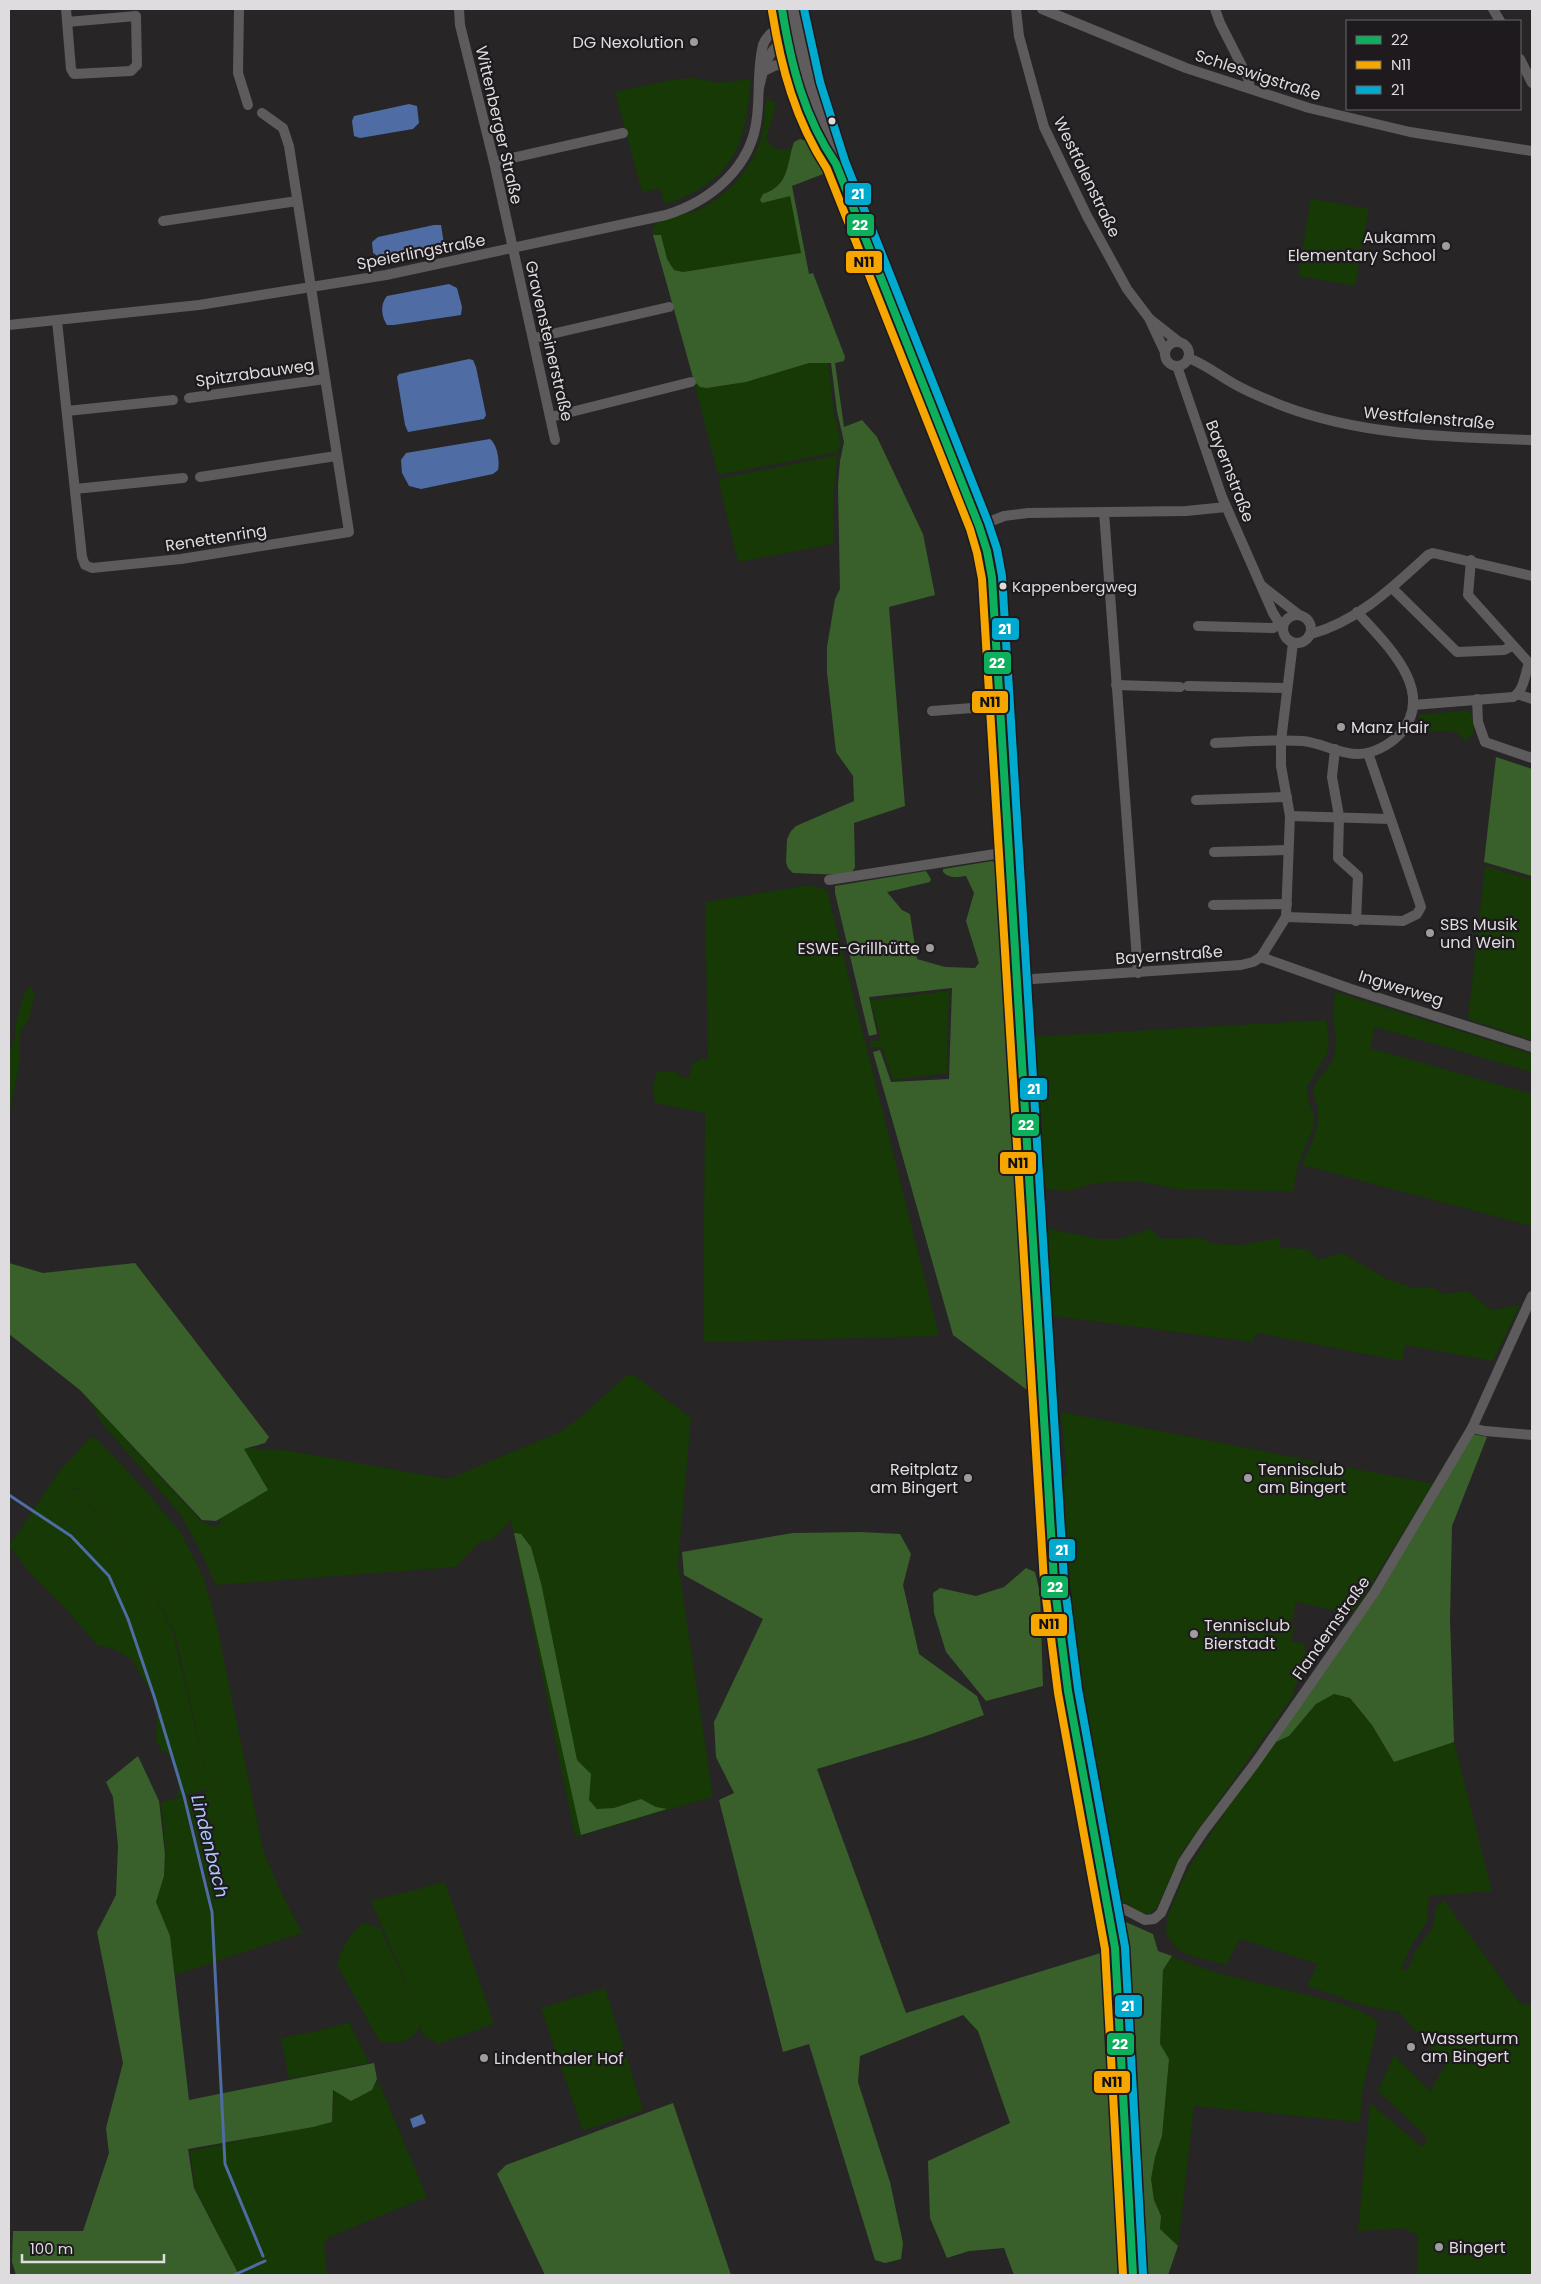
<svg xmlns="http://www.w3.org/2000/svg" width="1541" height="2284" font-family="Poppins,sans-serif">
  <style>
    .green { fill: #163905; fill-rule: evenodd }
    .forest { fill: #39602b }
    .water { fill: #4f6ca4 }
    .lines { fill: none; stroke-linecap: round; stroke-linejoin: round }
    .stream { stroke: #4f6ca4; stroke-width: 3 }
    .minor { stroke: #5d5b5b; stroke-width: 10 }
    .primary { stroke: #5e5c5c; stroke-width: 16 }
    .bus-1-casing { stroke: #1e1a1e; stroke-width: 11 }
    .bus-2-casing { stroke: #1e1a1e; stroke-width: 11 }
    .bus-3-casing { stroke: #1e1a1e; stroke-width: 11 }
    .bus-1 { stroke: #0daf5c; stroke-width: 8 }
    .bus-2 { stroke: #f7a600; stroke-width: 8 }
    .bus-3 { stroke: #00a9ce; stroke-width: 8 }
    .poi-dot { fill: #9f9c9e; stroke: #1e1a1e; stroke-width: 2 }
    .bus-dot { fill: #dfdcdf; stroke: #1e1a1e; stroke-width: 2 }
    .labels { text-anchor: middle; dominant-baseline: central; stroke-width: 4.5; stroke-linejoin: round; paint-order: stroke }
    .bus-label { font-size: 15px; fill: #dfdcdf; stroke: #1e1a1e; text-anchor: start }
    .poi-label { font-size: 16px; fill: #dfdcdf; stroke: #1e1a1e; text-anchor: start }
    .street-label { font-size: 16px; fill: #dfdcdf; stroke: #1e1a1e }
    .water-label { font-size: 18px; font-style: italic; fill: #acc8fc; stroke: #1e1a1e }
    .line-badge { stroke: #1e1a1e; stroke-width: 2 }
    .badge-label { font-size: 14px; text-anchor: middle; font-weight: bold; fill: #fff }
    .pale-badge-label { font-size: 14px; text-anchor: middle; font-weight: bold; fill: #111 }
  </style>
  <rect width="100%" height="100%" fill="#272526"/>
  <g class="green">
    <path d="M696 78 718 83 751 79C745 149 734 179 665 205L660 188 642 192 615 92 676 79Z"/>
    <path d="M766 99 775 102V108L766 139C772 150 780 150 792 149 786 171 786 186 763 194L762 203 790 195 801 253 683 272 674 270 667 259 661 235H653V228C660 216 683 216 695 211 726 199 755 165 762 134 764 122 765 110 766 99Z"/>
    <path d="M1311 199 1369 209 1355 286 1298 276Z"/>
    <path d="M809 363H828L834 414 841 443 838 452 718 475 694 381 707 388 746 382Z"/>
    <path d="M837 455 833 503V544L738 562 718 479Z"/>
    <path d="M1468 710 1472 715 1474 732 1465 741 1456 732 1419 730V715Z"/>
    <path d="M1485 866 1532 880V1040L1468 1019Z"/>
    <path d="M811 885 827 890 939 1336 703 1342 705 1113 655 1103 653 1087 657 1072C667 1070 676 1070 683 1078L689 1077 692 1064 702 1058 708 1061 705 902Z"/>
    <path d="M30 986 35 995 29 1019 20 1032V1060L9 1117V1053L16 1033V1022L24 993Z"/>
    <path d="M949 991 947 1073 893 1080 882 1047 870 1048 869 1042 881 1040 870 1000Z"/>
    <path d="M1336 992 1532 1054V1072L1375 1027 1370 1048 1532 1094V1226L1302 1165C1309 1148 1320 1130 1318 1111 1317 1103 1312 1096 1314 1088 1317 1077 1331 1068 1334 1056 1340 1035 1328 1014 1336 992Z"/>
    <path d="M1326 1020 1329 1040 1327 1053 1307 1087 1308 1099 1313 1113V1129L1298 1164 1293 1191 1178 1189 1137 1181 1095 1183 1068 1191 1040 1188 1031 1075V1037Z"/>
    <path d="M1042 1227 1098 1239H1119L1151 1229 1161 1239 1201 1238 1213 1244 1241 1245 1279 1238 1281 1248 1307 1249 1318 1260 1342 1253 1387 1279 1414 1288 1432 1287 1443 1294 1467 1291 1492 1310 1520 1305 1493 1361 1405 1345 1402 1361 1257 1333 1252 1342 1047 1315Z"/>
    <path d="M626 1376H635L691 1418 678 1563 713 1797 575 1837 511 1520 492 1540 479 1542 456 1567 216 1585 200 1550 181 1515 101 1422 91 1402 201 1521 214 1527 220 1524 240 1446 264 1450 278 1449 448 1479 560 1432 583 1415Z"/>
    <path d="M1061 1412 1433 1484 1353 1614 1296 1602 1291 1626H1294L1291 1641 1306 1644 1304 1651 1315 1655 1292 1691 1296 1692 1181 1854 1157 1907 1150 1914H1144L1116 1898 1071 1648 1058 1485 1067 1473Z"/>
    <path d="M91 1437 98 1440 144 1489 181 1533 204 1579 216 1621 263 1850 279 1888 302 1933 175 1975 170 1937 156 1902 164 1876 166 1855 161 1802 183 1797 216 1917 186 1797 210 1791V1789L176 1797 179 1789 174 1764 169 1754 161 1750 156 1740 157 1713 152 1694 131 1659 114 1649 97 1645 67 1610 31 1574 9 1546 58 1473ZM70 1487 72 1489 78 1488 144 1578 78 1489 72 1490ZM151 1588 175 1634 208 1781 173 1633Z"/>
    <path d="M1334 1694 1350 1698 1372 1725 1394 1762 1454 1742 1492 1891 1429 1896 1427 1922 1410 1948 1401 1969 1407 1971 1415 1952 1433 1927 1436 1907 1444 1900 1520 2004 1532 2005V2275H1417L1418 2235 1402 2228 1358 2231 1370 2103 1422 2147 1428 2138 1378 2091 1394 2055 1430 2091 1446 2064 1398 2011C1367 2010 1337 1995 1307 1986L1318 1964 1240 1939 1226 1965 1185 1954 1174 1946 1166 1933 1167 1918 1186 1872 1237 1793 1276 1742 1289 1736 1316 1704Z"/>
    <path d="M445 1882 494 2024 438 2044 421 2033 422 2022C415 2042 399 2044 380 2042L337 1965C342 1947 349 1935 363 1923L380 1928 415 2002 371 1901Z"/>
    <path d="M1172 1956C1214 1975 1262 1983 1307 1995 1330 2001 1360 2007 1378 2022L1362 2093 1360 2122 1194 2106 1178 2246 1160 2229 1161 2216 1154 2200 1151 2179 1155 2157 1162 2136 1169 2059 1160 2044 1163 1970Z"/>
    <path d="M605 1988 643 2110 583 2131 541 2008Z"/>
    <path d="M349 2022 369 2063 289 2079 281 2038 317 2031Z"/>
    <path d="M378 2080 427 2197 329 2237 324 2245 327 2275H240L244 2272 239 2275 195 2188 190 2151 332 2122 334 2091 351 2101 372 2090Z"/>
  </g>
  <g class="forest">
    <path d="M800 139 810 142 831 171 792 186 809 274 813 273 845 357 844 361 835 363 844 427 862 420 877 437 923 534 935 595 889 607 905 806 854 823 855 867 852 872 843 875 793 873 788 868 786 862 787 839 791 831 796 826 854 801 853 776 836 752 827 672V647L835 599 840 589 838 486 840 461 844 442 837 411 831 363H809L746 382 707 388 700 387 694 381 653 235H661L667 259 674 270 683 272 801 253 790 196 762 203 760 200 763 194C790 185 786 165 794 142Z"/>
    <path d="M1496 757 1532 769V876L1484 862Z"/>
    <path d="M992 861 1002 868 1011 970 1034 1395 953 1335 873 1052 880 1050 891 1082 949 1079 952 988 869 997 877 1034 869 1036 835 893V886L926 871 931 879 930 882 887 892 902 910 910 914 917 959 945 967 975 968 979 963 966 921 974 893 966 876C956 877 950 879 943 872V869Z"/>
    <path d="M9 1263 43 1273 135 1263 269 1437 265 1443 244 1449 268 1490 216 1521 202 1520 80 1390 9 1334Z"/>
    <path d="M1473 1434 1487 1437 1452 1526 1450 1619 1454 1742 1394 1762 1372 1725 1350 1698 1334 1694 1316 1704 1289 1736 1276 1742Z"/>
    <path d="M860 1532 900 1534 911 1554 903 1585 919 1654 977 1696 984 1715 923 1737 817 1769 906 2013 1104 1952 1107 1957 1124 2275H1014L1004 2248 969 2251 947 2258 930 2218 928 2161 1010 2123 978 2031 963 2015 860 2056 858 2082 890 2182 903 2243 901 2259 885 2263 875 2260 809 2044 783 2052 719 1800 734 1793 716 1757 714 1722 763 1619 684 1575 682 1552 793 1533Z"/>
    <path d="M514 1533 521 1534 531 1547 541 1583 577 1760 591 1774 589 1800 597 1809 614 1808 641 1799 656 1807 667 1809 581 1835Z"/>
    <path d="M1026 1568 1035 1572 1040 1593 1043 1686 986 1701 946 1652 934 1613 933 1593 940 1588 976 1596 1004 1587Z"/>
    <path d="M138 1756 159 1801 165 1854 164 1876 156 1902 170 1936 189 2100 374 2063 377 2079 372 2090 351 2101 333 2090 332 2122 313 2127 188 2149 194 2188 239 2275H16L12 2262 13 2231H83L109 2153 106 2128 123 2063 97 1932 116 1895 118 1846 113 1797 106 1782Z"/>
    <path d="M1119 1919 1153 1934 1158 1951 1172 1956 1163 1970 1160 2044 1169 2059 1162 2136 1155 2157 1151 2179 1154 2200 1161 2216 1160 2229 1178 2246 1168 2275H1141L1123 1952Z"/>
    <path d="M673 2103 731 2275H545L497 2174 506 2165Z"/>
  </g>
  <g class="water">
    <path d="M409 104 417 106 419 123 413 129 360 138 354 136 352 121 354 116Z"/>
    <path d="M434 225H441L444 244 384 257H379L373 253 372 242 378 237Z"/>
    <path d="M449 284 457 288 462 307 461 315 394 325H387C381 316 380 304 387 296Z"/>
    <path d="M469 359 473 360 476 367 486 415 484 419 408 432 405 425 397 377 399 374Z"/>
    <path d="M490 439C497 444 500 461 498 470L493 474 421 489 409 486 402 473 401 460 406 453Z"/>
    <path d="M422 2114 426 2123 413 2128 410 2119Z"/>
  </g>
  <g class="lines">
    <g class="stream">
      <path d="M9 1495 71 1536 109 1576 128 1619 154 1696 184 1796 212 1912 225 2164 263 2256"/>
      <path d="M234 2275 265 2261"/>
    </g>
    <g class="minor">
      <path d="M66 9 71 69 74 74 131 71 137 65 136 16 67 22"/>
      <path d="M239 9 238 73 248 105"/>
      <path d="M459 9 460 25 494 162 555 440"/>
      <path d="M1016 9 1019 36 1044 127 1087 216 1127 289 1149 318 1165 352"/>
      <path d="M1042 9 1186 68 1309 108 1410 132 1532 151"/>
      <path d="M1215 9 1220 23 1248 78 1250 88"/>
      <path d="M1493 9 1500 21"/>
      <path d="M1520 59 1532 83"/>
      <path d="M762 72 776 65 795 68"/>
      <path d="M759 88C764 64 769 46 793 35"/>
      <path d="M494 162 623 133"/>
      <path d="M163 221 297 201"/>
      <path d="M1151 320 1179 342"/>
      <path d="M57 321 82 557 85 565 92 568 181 559 349 532 289 146 283 128 262 113"/>
      <path d="M9 325 199 305 386 275 666 215C711 201 752 167 757 117 760 93 757 69 763 45 768 33 778 25 791 28"/>
      <path d="M534 338 669 307"/>
      <circle cx="1177" cy="354" r="12"/>
      <path d="M1188 358C1203 363 1217 374 1231 382 1247 392 1266 399 1283 406 1363 436 1449 437 1532 440"/>
      <path d="M1177 366 1222 497 1273 613 1283 629"/>
      <path d="M189 398 325 379"/>
      <path d="M67 411 173 400"/>
      <path d="M551 417 691 382"/>
      <path d="M200 477 336 456"/>
      <path d="M75 489 183 478"/>
      <path d="M1104 512 1138 973"/>
      <path d="M979 526 1004 516 1028 513 1186 511 1226 507"/>
      <path d="M1262 586 1299 615"/>
      <path d="M1392 588 1457 652 1504 650 1512 646"/>
      <circle cx="1297" cy="629" r="14"/>
      <path d="M1198 626 1273 628 1279 625"/>
      <path d="M1311 634C1358 621 1393 587 1428 555L1433 553 1532 576"/>
      <path d="M1116 685 1180 687"/>
      <path d="M1188 686 1287 688"/>
      <path d="M1517 694 1532 699"/>
      <path d="M1477 699 1478 722 1485 742 1532 758"/>
      <path d="M1413 705 1513 697C1524 691 1525 674 1529 663L1468 595 1471 560"/>
      <path d="M932 711 999 706"/>
      <path d="M1215 743C1244 742 1274 739 1303 741 1322 743 1339 754 1358 754 1373 754 1389 745 1399 735 1439 692 1385 643 1357 612"/>
      <path d="M1335 749 1332 777 1339 816 1338 858 1358 876 1356 921"/>
      <path d="M1196 800 1287 797"/>
      <path d="M1290 816 1390 819"/>
      <path d="M1214 852 1287 850"/>
      <path d="M829 880 1008 852"/>
      <path d="M1213 905 1287 904"/>
      <path d="M1286 917 1403 921 1417 914 1421 907 1368 753"/>
      <path d="M1261 957 1351 989 1532 1047"/>
      <path d="M1018 980 1241 965 1253 962 1261 957 1286 917 1290 816 1281 766V741L1293 643"/>
      <path d="M1472 1428 1485 1431 1532 1435"/>
      <path d="M1108 1907 1124 1909 1145 1920 1154 1919 1161 1913 1183 1862 1203 1832 1256 1762 1374 1593 1472 1428 1532 1296"/>
    </g>
    <g class="primary">
      <path d="M782 9 792 55"/>
      <path d="M794 9 810 85 836 164 979 526 987 551 992 578 1054 1581 1068 1691 1115 1948 1133 2275"/>
    </g>
    <g class="bus-1-casing">
      <path id="bus-1" d="M782 9C791 65 804 117 836 164L979 526 987 551 992 578 1054 1581 1068 1691 1115 1948 1133 2275"/>
    </g>
    <g class="bus-2-casing">
      <path id="bus-2" d="M772 11C781 67 795 120 827 169L970 529 977 553 982 579 1044 1582 1058 1693 1105 1949 1123 2275"/>
    </g>
    <g class="bus-3-casing">
      <path id="bus-3" d="M804 9 820 82 845 161 988 522 997 549 1002 576 1064 1580 1078 1689 1125 1947 1143 2274"/>
    </g>
    <use href="#bus-1" class="bus-1"/>
    <use href="#bus-2" class="bus-2"/>
    <use href="#bus-3" class="bus-3"/>
  </g>
  <g class="poi-dot">
    <circle cx="694" cy="42" r="5"/>
    <circle cx="1446" cy="246" r="5"/>
    <circle cx="1341" cy="727" r="5"/>
    <circle cx="1430" cy="933" r="5"/>
    <circle cx="930" cy="948" r="5"/>
    <circle cx="968" cy="1478" r="5"/>
    <circle cx="1248" cy="1478" r="5"/>
    <circle cx="1194" cy="1634" r="5"/>
    <circle cx="1411" cy="2047" r="5"/>
    <circle cx="484" cy="2058" r="5"/>
    <circle cx="1439" cy="2247" r="5"/>
  </g>
  <g class="bus-dot">
    <circle cx="832" cy="121" r="4.5"/>
    <circle cx="1003" cy="586" r="4.5"/>
  </g>
  <g class="labels">
    <g class="bus-label">
      <text x="1012" y="586">Kappenbergweg</text>
    </g>
    <g class="poi-label">
      <text x="684" y="42" text-anchor="end">DG Nexolution</text>
      <text x="1436" y="237" text-anchor="end">Aukamm<tspan x="1436" dy="18">Elementary School</tspan></text>
      <text x="1351" y="727">Manz Hair</text>
      <text x="1440" y="924">SBS Musik<tspan x="1440" dy="18">und Wein</tspan></text>
      <text x="920" y="948" text-anchor="end">ESWE-Grillhütte</text>
      <text x="958" y="1469" text-anchor="end">Reitplatz<tspan x="958" dy="18">am Bingert</tspan></text>
      <text x="1258" y="1469">Tennisclub<tspan x="1258" dy="18">am Bingert</tspan></text>
      <text x="1204" y="1625">Tennisclub<tspan x="1204" dy="18">Bierstadt</tspan></text>
      <text x="1421" y="2038">Wasserturm<tspan x="1421" dy="18">am Bingert</tspan></text>
      <text x="494" y="2058">Lindenthaler Hof</text>
      <text x="1449" y="2247">Bingert</text>
    </g>
    <g class="street-label">
      <text transform="translate(1258 75) rotate(18)">Schleswigstraße</text>
      <text transform="translate(499 125) rotate(77)">Wittenberger Straße</text>
      <text transform="translate(1087 177) rotate(64)">Westfalenstraße</text>
      <text transform="translate(421 252) rotate(-11)">Speierlingstraße</text>
      <text transform="translate(549 341) rotate(77)">Gravensteinerstraße</text>
      <text transform="translate(255 373) rotate(-8)">Spitzrabauweg</text>
      <text transform="translate(1429 418) rotate(5)">Westfalenstraße</text>
      <text transform="translate(1230 471) rotate(69)">Bayernstraße</text>
      <text transform="translate(216 538) rotate(-9)">Renettenring</text>
      <text transform="translate(1169 955) rotate(-4)">Bayernstraße</text>
      <text transform="translate(1401 988) rotate(17)">Ingwerweg</text>
      <text transform="translate(1331 1628) rotate(-55)">Flandernstraße</text>
    </g>
    <g class="water-label">
      <text transform="translate(210 1846) rotate(76)">Lindenbach</text>
    </g>
  </g>
  <g class="line-badge">
    <rect x="844" y="182" width="28" height="24" rx="5" fill="#00a9ce"/>
    <rect x="846" y="213" width="29" height="24" rx="5" fill="#0daf5c"/>
    <rect x="845" y="250" width="38" height="24" rx="5" fill="#f7a600"/>
    <rect x="991" y="617" width="29" height="24" rx="5" fill="#00a9ce"/>
    <rect x="983" y="651" width="29" height="24" rx="5" fill="#0daf5c"/>
    <rect x="971" y="690" width="38" height="24" rx="5" fill="#f7a600"/>
    <rect x="1019" y="1077" width="29" height="24" rx="5" fill="#00a9ce"/>
    <rect x="1011" y="1113" width="29" height="24" rx="5" fill="#0daf5c"/>
    <rect x="999" y="1151" width="38" height="24" rx="5" fill="#f7a600"/>
    <rect x="1048" y="1538" width="28" height="24" rx="5" fill="#00a9ce"/>
    <rect x="1040" y="1575" width="29" height="24" rx="5" fill="#0daf5c"/>
    <rect x="1030" y="1613" width="38" height="24" rx="5" fill="#f7a600"/>
    <rect x="1114" y="1994" width="29" height="24" rx="5" fill="#00a9ce"/>
    <rect x="1106" y="2032" width="29" height="24" rx="5" fill="#0daf5c"/>
    <rect x="1093" y="2070" width="38" height="24" rx="5" fill="#f7a600"/>
  </g>
  <g class="badge-label">
    <text x="858" y="199">21</text>
    <text x="860" y="230">22</text>
    <text x="1005" y="634">21</text>
    <text x="997" y="668">22</text>
    <text x="1034" y="1094">21</text>
    <text x="1026" y="1130">22</text>
    <text x="1062" y="1555">21</text>
    <text x="1055" y="1592">22</text>
    <text x="1128" y="2011">21</text>
    <text x="1120" y="2049">22</text>
  </g>
  <g class="pale-badge-label">
    <text x="864" y="267">N11</text>
    <text x="990" y="707">N11</text>
    <text x="1018" y="1168">N11</text>
    <text x="1049" y="1629">N11</text>
    <text x="1112" y="2087">N11</text>
  </g>
  <rect width="1541" height="2284" fill="none" stroke="#dfdcdf" stroke-width="20"/>
  <rect x="1346" y="20" width="175" height="90" fill="#1e1a1e" stroke="#6b686b"/>
  <rect x="1356" y="36" width="25" height="8" fill="#0daf5c" stroke="#6b686b"/>
  <text x="1391" y="45" font-size="15" fill="#dfdcdf">22</text>
  <rect x="1356" y="61" width="25" height="8" fill="#f7a600" stroke="#6b686b"/>
  <text x="1391" y="70" font-size="15" fill="#dfdcdf">N11</text>
  <rect x="1356" y="86" width="25" height="8" fill="#00a9ce" stroke="#6b686b"/>
  <text x="1391" y="95" font-size="15" fill="#dfdcdf">21</text>
  <path d="M22 2254v8h142v-8" fill="none" stroke="#dfdcdf" stroke-width="2.5"/>
  <text x="30" y="2254" font-size="15" fill="#dfdcdf" stroke="#1e1a1e" stroke-width="4" paint-order="stroke">100 m</text>
</svg>
